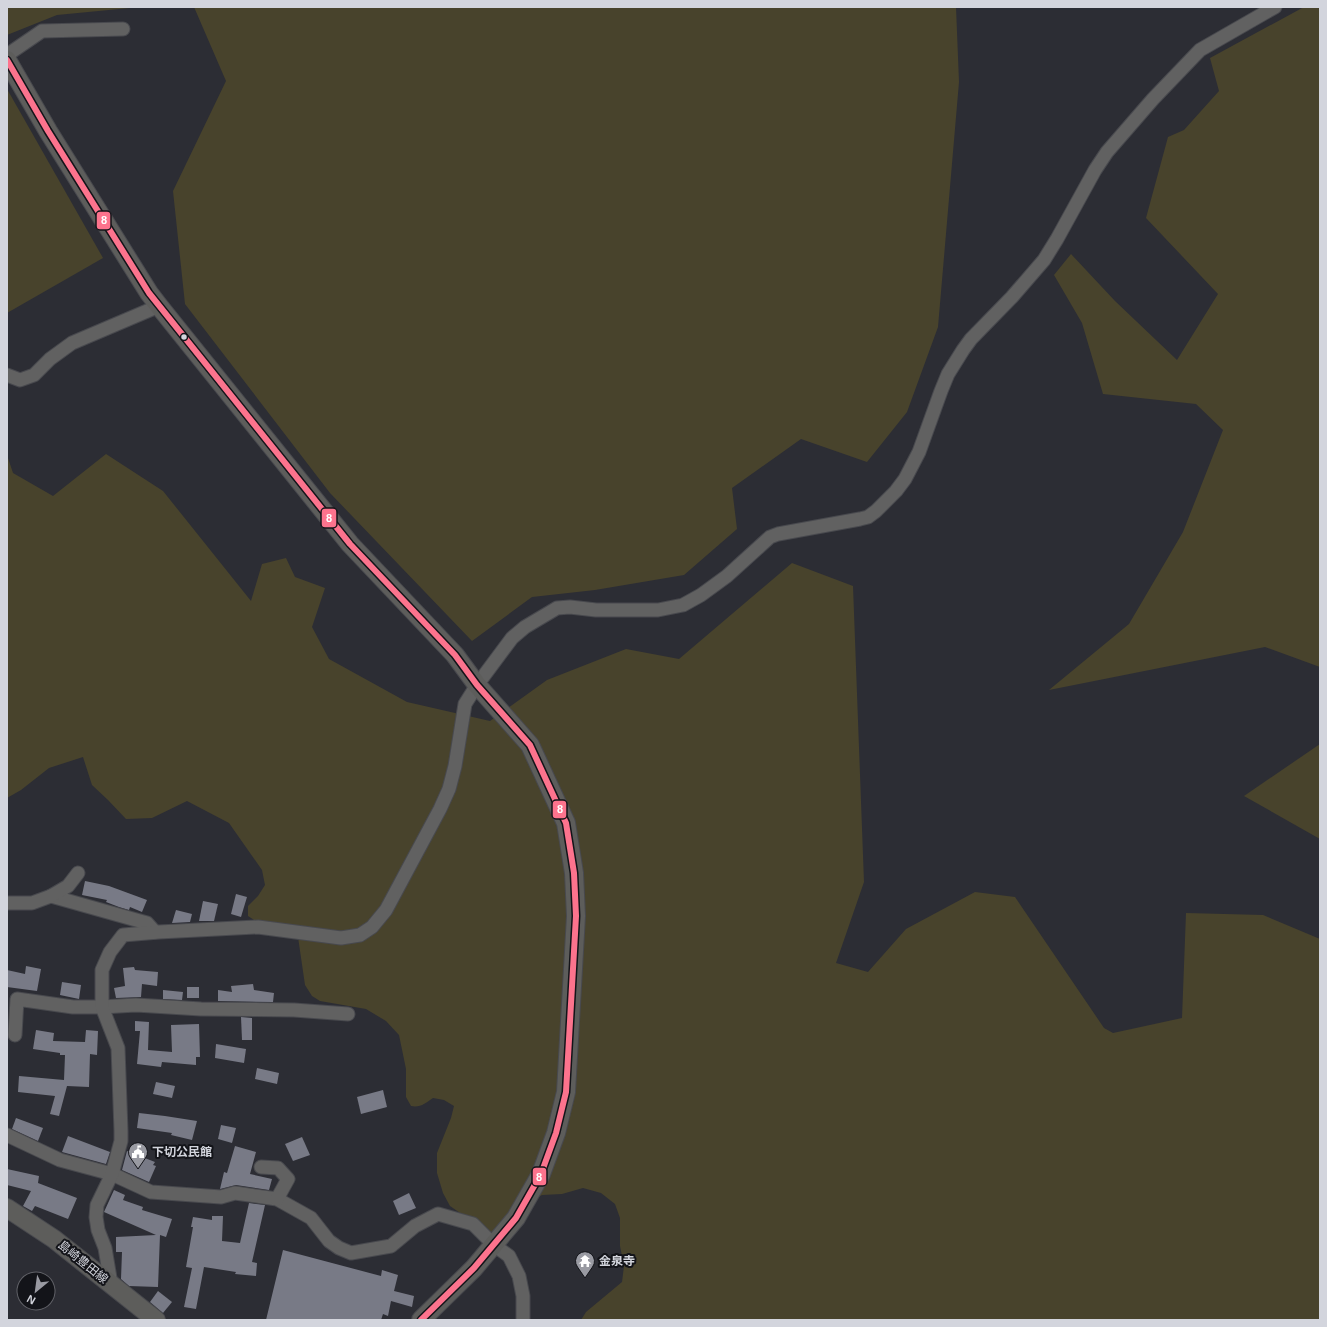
<svg xmlns="http://www.w3.org/2000/svg" width="1327" height="1327" font-family="Helvetica,'Noto Sans JP',sans-serif">
  <style>
    .green { fill: #48432c }
    .building { fill: #787a86 }
    .lines { fill: none; stroke-linecap: round; stroke-linejoin: round }
    .street-casing { stroke: #48494e; stroke-width: 15 }
    .secondary-casing { stroke: #48494e; stroke-width: 20 }
    .street { stroke: #616161; stroke-width: 13 }
    .secondary { stroke: #5d5d5b; stroke-width: 18 }
    .bus-1-casing { stroke: #131419; stroke-width: 9 }
    .bus-1 { stroke: #fc738d; stroke-width: 6 }
    .bus-dot { fill: #d3d5dd; stroke: #131419; stroke-width: 1.5 }
    .labels { text-anchor: middle; dominant-baseline: central; stroke-width: 4; stroke-linejoin: round; paint-order: stroke }
    .poi-label { font-size: 12px; font-weight: bold; fill: #d3d5dd; stroke: #131419; text-anchor: start }
    .street-label { font-size: 12px; fill: #d3d5dd; stroke: #131419 }
    .line-badge { stroke: #131419; stroke-width: 1.5 }
    .badge-label { font-size: 11px; text-anchor: middle; font-weight: bold; fill: #fff }
  </style>
  <rect width="100%" height="100%" fill="#2c2d34"/>
  <g class="green">
    <path d="M7 7H140L57 15 7 35Z"/>
    <path d="M194 7H956L959 82 938 327 907 412 867 462 801 439 732 488 737 529 684 575 595 590 532 597 472 641 330 493 185 304 173 191 226 81Z"/>
    <path d="M1304 7H1320V667L1265 647 1049 690 1129 624 1183 532 1223 430 1196 404 1103 394 1082 323 1054 275 1071 254 1115 301 1177 360 1218 294 1146 218 1168 137 1184 130 1219 91 1210 58Z"/>
    <path d="M7 89 103 258 7 313Z"/>
    <path d="M106 454 163 491 251 601 262 564 286 558 295 577 325 588 312 627 329 659 407 702 490 721 547 680 626 649 679 659 792 563 853 586 864 882 836 963 868 972 906 929 975 892 1015 897 1104 1028 1113 1033 1182 1018 1186 913 1263 915 1320 939V1320H581L586 1312 622 1282 624 1266 620 1246V1218L615 1204 601 1193 583 1188 562 1194 542 1195 517 1207 493 1234 487 1238 463 1215 450 1206 443 1193 437 1173V1153L451 1118 454 1106 444 1100 433 1098C426 1103 420 1108 411 1106L406 1097V1069L399 1035 386 1021 366 1009 320 1001 312 996 305 985 298 937 260 924 248 916V906L258 896 265 885 262 870 229 823 187 801 152 818 126 819 108 800 92 785 83 757 49 768 21 790 7 798V455L13 473 53 496Z"/>
    <path d="M1320 744V839L1244 796Z"/>
  </g>
  <g class="building">
    <path d="M85 881 109 886 147 900 142 912 130 907 129 910 119 907 106 902 107 900 82 895Z"/>
    <path d="M236 894 247 897 241 917 231 914Z"/>
    <path d="M203 901 218 904 214 921H199Z"/>
    <path d="M176 910 192 914 190 922 172 923Z"/>
    <path d="M26 966 41 969 37 991 7 987V970L25 974Z"/>
    <path d="M134 967 135 970 158 972 157 986 142 984 141 997 116 998 114 988 125 986 123 968Z"/>
    <path d="M62 982 81 985 79 999 60 995Z"/>
    <path d="M253 984 254 990 274 993 273 1002 218 1001V990L232 992 231 986Z"/>
    <rect x="187" y="987" width="12" height="11"/>
    <path d="M163 990 183 992 182 1000 163 999Z"/>
    <path d="M241 1017 252 1018V1040H242Z"/>
    <path d="M135 1021 149 1022 148 1050 172 1052 171 1025 199 1024 200 1057H196V1065L162 1062 161 1067 137 1064 140 1031H135Z"/>
    <path d="M36 1030 54 1033 53 1041 85 1042 86 1030 98 1031 97 1055 90 1054 89 1087 67 1086 59 1116 50 1114 55 1096 18 1092 19 1076 64 1080 65 1055H60V1053L33 1049Z"/>
    <path d="M216 1044 246 1049 244 1063 215 1058Z"/>
    <path d="M257 1068 279 1073 277 1084 255 1079Z"/>
    <path d="M156 1082 175 1086 172 1098 153 1094Z"/>
    <path d="M383 1090 387 1107 361 1114 357 1097Z"/>
    <path d="M139 1113 165 1116 197 1121 192 1140 171 1135 172 1133 137 1128Z"/>
    <path d="M16 1118 43 1128 38 1141 12 1129Z"/>
    <path d="M221 1125 236 1128 232 1143 218 1139Z"/>
    <path d="M68 1136 110 1152 106 1164 62 1152Z"/>
    <path d="M302 1137 310 1155 293 1161 285 1144Z"/>
    <path d="M235 1146 256 1152 250 1174 272 1179 269 1190 236 1185 220 1189 224 1172 227 1173Z"/>
    <path d="M127 1151 155 1162 153 1165 156 1166 149 1182 122 1170Z"/>
    <path d="M7 1169 39 1176 38 1183 77 1198 68 1219 35 1206 32 1211 23 1206 31 1191 7 1185Z"/>
    <path d="M114 1190 125 1195 123 1200 143 1207 142 1210 172 1219 166 1237 160 1235 158 1287 129 1286 121 1279 122 1252H116V1237L156 1235 104 1212Z"/>
    <path d="M409 1193 416 1208 399 1215 393 1201Z"/>
    <path d="M249 1203 265 1205 252 1262 257 1263 256 1276 235 1274 236 1272 204 1267 196 1309 184 1307 192 1268 186 1267 193 1227H191L193 1217 212 1220V1216H223L222 1241 240 1243Z"/>
    <path d="M283 1250 381 1276 382 1270 398 1275 394 1291 414 1296 412 1307 391 1301 388 1316 383 1314 381 1320H266Z"/>
    <path d="M158 1291 172 1302 163 1313 150 1302Z"/>
  </g>
  <g class="lines">
    <g class="street-casing">
      <g id="street">
        <path d="M7 55 42 31 123 29"/>
        <path d="M7 375 20 380 34 375 50 359 72 343 159 306"/>
        <path d="M51 896 147 923 155 932"/>
        <path d="M7 903H32L51 896 68 886 78 873"/>
        <path d="M15 1035 17 999 73 1007H102L136 1005 201 1009 294 1010 348 1014"/>
        <path d="M7 1135 60 1160 112 1174 151 1192 221 1197 235 1193 277 1199 311 1218 329 1241 339 1248 351 1253 391 1246 415 1226 438 1214 473 1224 494 1245 509 1256 519 1276 523 1296V1320"/>
        <path d="M261 1167 278 1168 288 1179 277 1199"/>
        <path d="M111 1284 105 1248 98 1230 96 1217 97 1205 112 1174 121 1141V1131L118 1048 102 1007V970L110 952 123 935 159 932 258 927 341 938 360 935 372 927 386 910 440 809 449 789 455 766 465 704 477 685 512 638 525 627 557 608 570 607 596 610H658L683 605 701 595 727 576 770 537 778 534 860 519 868 517 876 511 896 491 905 479 919 452 941 391 948 374 963 350 971 339 1012 297 1044 260 1057 239 1095 170 1107 152 1153 99 1200 50 1275 7"/>
      </g>
    </g>
    <g class="secondary-casing">
      <g id="secondary">
        <path d="M7 60 48 131 149 293 159 306 350 544 455 655 477 685 530 745 566 823 574 873 576 916 566 1092 556 1133 541 1174 516 1218 474 1268 421 1320"/>
        <path d="M7 1208 54 1239 156 1320"/>
      </g>
    </g>
    <use href="#street" class="street"/>
    <use href="#secondary" class="secondary"/>
    <g class="bus-1-casing">
      <path id="bus-1" d="M7 60 48 131 149 293 350 544 455 655 477 685 530 745 566 823 574 873 576 916 566 1092 556 1133 541 1174 516 1218 474 1268 421 1320"/>
    </g>
    <use href="#bus-1" class="bus-1"/>
  </g>
  <defs>
    <g id="civic-pin" transform="scale(1)"><path d="M0 17L-7.5 6A9.5 9.5 0 1 1 7.5 6Z" fill="#999aa2" stroke="#131419"/><path d="M-.6-6.5H3V-4.5H.6V-3L4-1V1h2V6H-6V1h2V-1L-.6-3ZM-1.2 2.5V6h2.4V2.5Z" fill="#fff"/></g>
    <g id="temple-pin" transform="scale(1)"><path d="M0 17L-7.5 6A9.5 9.5 0 1 1 7.5 6Z" fill="#999aa2" stroke="#131419"/><path d="M0-6L5-2H3V0L6.5 2.5H4V6H1.5V3h-3V6H-4V2.5H-6.5L-3 0V-2H-5Z" fill="#fff"/></g>
  </defs>
  <g fill-rule="evenodd">
    <use href="#civic-pin" x="138" y="1152"/>
    <use href="#temple-pin" x="585" y="1261"/>
  </g>
  <circle class="bus-dot" cx="184" cy="337" r="3.5"/>
  <g class="labels">
    <g class="poi-label">
      <text x="152" y="1152">下切公民館</text>
      <text x="599" y="1261">金泉寺</text>
    </g>
    <g class="street-label">
      <text transform="translate(83 1262) rotate(39)">島崎豊田線</text>
    </g>
  </g>
  <g class="line-badge">
    <rect x="96" y="211" width="15" height="19" rx="4" fill="#fc738d"/>
    <rect x="321" y="508" width="16" height="20" rx="4" fill="#fc738d"/>
    <rect x="552" y="800" width="15" height="19" rx="4" fill="#fc738d"/>
    <rect x="532" y="1167" width="15" height="19" rx="4" fill="#fc738d"/>
  </g>
  <g class="badge-label">
    <text x="104" y="224">8</text>
    <text x="329" y="522">8</text>
    <text x="560" y="813">8</text>
    <text x="539" y="1181">8</text>
  </g>
  <rect width="1327" height="1327" fill="none" stroke="#d3d5dd" stroke-width="16"/>
  <g transform="translate(36 1291) rotate(209)"><circle r="19" fill="#131419" stroke="#606167"/>
  <path d="M0-3L7 15L0 10L-7 15Z" fill="#999aa2"/>
  <text y="-6" font-size="11" font-weight="bold" text-anchor="middle" fill="#d3d5dd">N</text>
  </g>
</svg>
